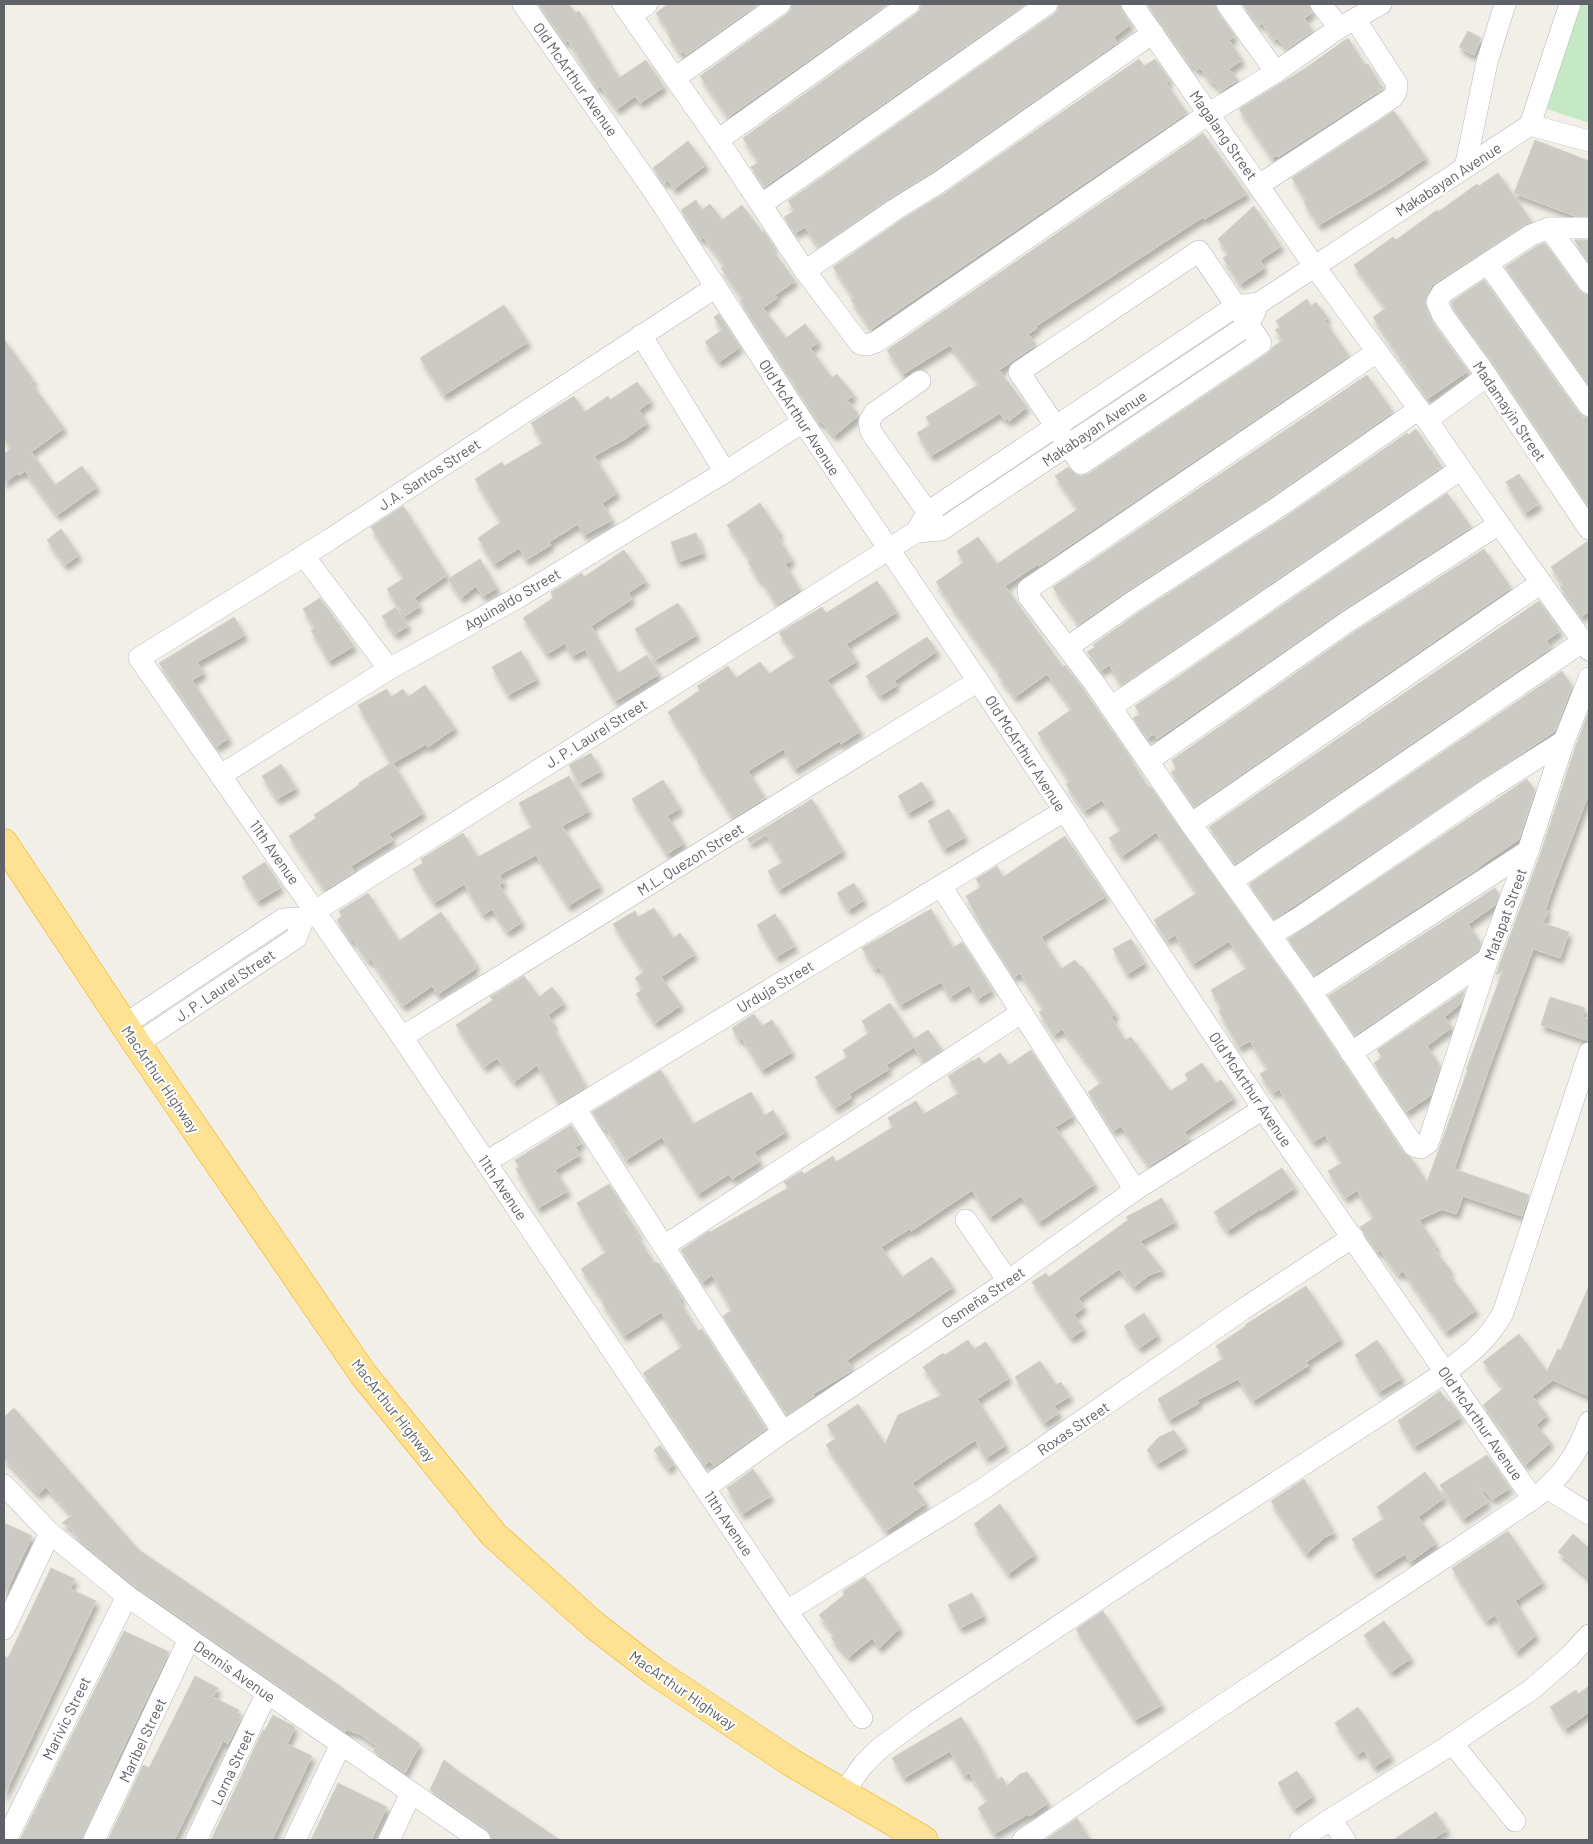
<svg xmlns="http://www.w3.org/2000/svg" width="1593" height="1844" font-family="Barlow,sans-serif">
  <style>
    .green { fill: #c5e8c5 }
    .building { fill: #cccac5; stroke: #d6d1c6; filter: url(#shadow) }
    .lines { fill: none; stroke-linecap: round; stroke-linejoin: round }
    .minor-casing { stroke: #b5b8bc; stroke-width: 22 }
    .highway-casing { stroke: #f9ab00; stroke-width: 29 }
    .minor { stroke: #fff; stroke-width: 21 }
    .highway { stroke: #fde293; stroke-width: 28 }
    .labels { text-anchor: middle; dominant-baseline: central; stroke-width: 4; stroke-linejoin: round; paint-order: stroke }
    .street-label { font-size: 15px; fill: #5f6368; stroke: #fff }
  </style>
  <defs>
    <filter id="shadow"><feDropShadow dx="3" dy="5.5" stdDeviation="2.5" flood-color="#0004"/></filter>
  </defs>
  <rect width="100%" height="100%" fill="#f1efe8"/>
  <path class="green" d="M1581 4H1589V123L1547 109Z"/>
  <g class="building">
    <path d="M538 4H569L575 13 579 11 619 78 646 60 664 87 640 103 635 96 617 109 600 86 597 88 568 40 565 42Z"/>
    <path d="M668 4H759L686 55 683 52 680 53 668 35 670 33 656 13Z"/>
    <path d="M792 4H888L728 117 700 76 787 14 791 10Z"/>
    <path d="M921 4H1026L764 187 751 167 759 162 743 138 916 14 920 10Z"/>
    <path d="M1059 4H1120L1122 11 1131 24 1114 37 1117 43 931 173 887 200 819 247 805 227 795 233 784 217 794 211 788 201 1054 14 1058 10Z"/>
    <path d="M1147 4H1215L1217 11 1235 36 1229 40 1242 60 1229 69 1238 80 1221 91 1214 82 1212 83 1200 68 1196 70 1192 64 1190 65Z"/>
    <path d="M1242 4H1309L1312 13 1304 18 1313 31 1287 49 1277 38 1274 40 1262 23 1259 25Z"/>
    <path d="M1468 31 1481 38 1474 55 1459 47Z"/>
    <path d="M1348 38 1365 65 1368 64 1381 86 1379 87 1381 90 1278 157 1277 155 1272 158 1239 109 1304 69Z"/>
    <path d="M1139 59 1144 66 1155 59 1170 80 1166 83 1187 113 871 329 851 300 854 298 833 267 901 220 945 193Z"/>
    <path d="M1394 111 1426 158 1386 185 1319 225 1304 202 1306 200 1292 178Z"/>
    <path d="M1203 133 1247 194 1204 219 1203 217 1036 326 1037 328 1028 334 1036 345 999 370 1027 407 1009 421 1008 418 1005 420 1000 413 931 456 917 433 930 425 926 417 979 384 950 345 903 374 887 350Z"/>
    <path d="M1535 140 1589 161V216H1575L1514 193Z"/>
    <path d="M688 141 706 165 674 189 668 180 664 183 653 168Z"/>
    <path d="M1498 173 1531 221 1435 283 1431 287 1425 302 1430 319 1468 371 1427 399 1373 317 1386 308 1354 265 1393 237 1396 240 1437 210 1438 212 1477 184 1479 186Z"/>
    <path d="M696 200 702 210 710 204 722 220 742 205 762 232 764 231 774 247 772 249 795 281 775 295 777 298 763 308 786 338 805 324 819 342 810 348 832 378 837 374 854 395 847 400 859 415 834 436 821 421 819 423 740 301 743 299 721 268 725 265 703 237 700 239 681 210Z"/>
    <path d="M1254 206 1281 246 1260 260 1264 268 1240 284 1223 258 1229 254 1218 239Z"/>
    <path d="M1574 240H1589V262Z"/>
    <path d="M1545 243 1579 290 1584 294 1589 295V385L1505 267 1537 246Z"/>
    <path d="M1484 280 1579 413 1583 417 1589 418V507L1497 369 1453 308 1451 302Z"/>
    <path d="M1307 299 1311 306 1316 302 1328 318 1324 320 1349 356 1039 566 1038 564 1005 586 1063 667 1065 665 1080 685 1126 751 1148 787 1150 786 1301 999 1404 1153 1411 1158 1427 1182 1468 1069 1466 1070 1503 970 1496 975 1500 963 1540 855 1576 745 1589 711V793L1553 887 1545 910 1548 911 1543 923 1569 932 1560 958 1533 949 1489 1068 1454 1169 1529 1195 1522 1216 1463 1196 1456 1214 1442 1209 1419 1220 1437 1247 1434 1249 1451 1271 1448 1273 1476 1310 1446 1332 1403 1271 1398 1275 1380 1250 1377 1252 1360 1227 1374 1218 1357 1190 1345 1198 1328 1171 1342 1163 1325 1135 1313 1142 1279 1089 1273 1093 1260 1074 1268 1069 1250 1041 1239 1047 1219 1011 1222 1009 1211 990 1247 968 1229 941 1193 964 1175 935 1167 940 1154 920 1197 893 1156 832 1122 856 1109 838 1121 830 1102 800 1084 811 1066 784 1070 782 1038 733 1072 709 1047 674 1015 697 998 675 1000 673 950 604H951L936 582 964 562 957 551 978 537 997 564 1078 509 1055 476 1068 467 1076 475 1082 476 1088 474 1268 353 1273 347 1283 340 1275 330 1280 327 1276 321Z"/>
    <path d="M504 305 528 342 444 395 420 358Z"/>
    <path d="M719 314 740 347 719 362 705 342 722 330 714 317Z"/>
    <path d="M4 339 34 381 31 383 64 428 31 452 55 485 82 466 97 487 57 515 25 471 19 475 18 473 4 483V454L11 448 4 438Z"/>
    <path d="M1367 375 1393 412 1267 500 1124 593 1079 624 1053 587Z"/>
    <path d="M637 382 651 401 639 410 647 423 625 439 594 456 617 493 602 503 612 520 584 535 578 524 549 542 551 545 526 560 519 548 494 564 478 538 501 522 475 479 502 462 504 466 543 443 531 423 574 396 585 412 608 396 610 400Z"/>
    <path d="M1416 429 1442 467 1122 685 1109 665 1101 671 1087 652 1095 647 1093 645 1138 613 1281 520 1407 433 1408 435Z"/>
    <path d="M1519 474 1539 504 1525 513 1506 482Z"/>
    <path d="M1447 493 1471 527 1340 612 1157 739 1154 734 1147 738 1133 718 1140 714 1135 706Z"/>
    <path d="M760 503 780 533 777 535 792 560 785 564 800 590 777 605 761 579 759 580 748 562 751 561 727 525Z"/>
    <path d="M403 506 447 575 414 598 420 606 405 616 387 589 404 578 371 527Z"/>
    <path d="M61 529 79 555 65 565 47 540Z"/>
    <path d="M696 533 703 553 678 562 671 542Z"/>
    <path d="M1588 541 1589 611 1581 617 1560 587 1563 585 1551 567Z"/>
    <path d="M1484 549 1511 588 1194 807 1171 772 1176 769 1172 760 1354 632Z"/>
    <path d="M624 550 646 581 628 593 632 599 591 626 618 673 647 655 659 674 615 701 585 649 572 656 565 643 547 654 523 618 553 598 551 592 582 573 584 577Z"/>
    <path d="M480 559 497 588 483 596 476 586 461 598 448 579Z"/>
    <path d="M877 581 897 612 846 644 857 661 827 680 860 731 841 744 839 741 795 769 783 749 748 771 765 798 733 818 697 761 699 760 668 712 700 690 697 686 728 666 736 678 760 662 769 674 796 656 779 633 822 607 826 613Z"/>
    <path d="M320 598 354 646 329 661 311 630 315 628 303 609Z"/>
    <path d="M1539 601 1560 631 1546 641 1551 648 1235 864 1209 827Z"/>
    <path d="M678 603 697 635 655 660 635 629Z"/>
    <path d="M396 607 408 626 395 634 382 616Z"/>
    <path d="M234 617 245 635 197 662 204 673 192 680 229 738 216 747 159 663Z"/>
    <path d="M927 637 937 651 894 681 897 685 880 696 866 676Z"/>
    <path d="M521 651 537 679 508 695 492 667Z"/>
    <path d="M1562 671 1572 686 1555 731 1274 919 1249 884Z"/>
    <path d="M425 685 455 728 428 747 426 744 393 763 423 813 389 834 393 840 351 866 354 872 325 890 289 836 316 818 314 815 359 785V783L391 763 358 705 387 689 391 697 403 689 408 697Z"/>
    <path d="M591 753 601 771 579 783 569 765Z"/>
    <path d="M281 764 296 788 277 799 262 776Z"/>
    <path d="M569 776 589 811 562 826 600 886 568 906 536 855 499 875 504 882 499 885 522 922 507 932 492 909 483 915 464 884 434 903 413 869 423 863 421 859 463 833 478 857 532 827 519 803Z"/>
    <path d="M1527 779 1535 791 1519 839 1480 866V867L1314 975 1288 939Z"/>
    <path d="M663 780 680 808 667 816 684 843 667 854 632 799Z"/>
    <path d="M922 782 932 799 908 813 898 796Z"/>
    <path d="M812 799 843 851 779 890 768 871 783 862 766 834 750 843 747 839Z"/>
    <path d="M949 809 965 837 944 849 928 821Z"/>
    <path d="M1065 836 1106 896 1041 937 1061 969 1075 960 1080 967 1082 966 1116 1014 1111 1017 1125 1040 1131 1037 1170 1091 1188 1080 1185 1074 1202 1063 1216 1083 1221 1080 1234 1098 1184 1132 1190 1140 1149 1166 1121 1126 1113 1131 1088 1092 1102 1082 1062 1029 1054 1035 1039 1012 1044 1009 1020 973 1014 977 1013 976 983 929 966 896 981 887 976 879 997 866 1003 877Z"/>
    <path d="M265 862 281 887 258 901 242 877Z"/>
    <path d="M854 883 864 900 848 910 837 893Z"/>
    <path d="M1495 888 1499 894 1495 905 1468 924 1481 943 1478 951 1355 1035 1328 996Z"/>
    <path d="M368 893 399 941 441 912 475 962V969L438 994 432 986 403 1006 371 959 368 961 353 939 350 941 337 920 342 916 339 911Z"/>
    <path d="M654 908 673 938 680 933 695 954 661 977 681 1005 655 1023 636 994 643 989 635 978 644 972 613 924 635 911 638 917Z"/>
    <path d="M931 909 953 948 962 942 992 990 978 999 969 985 950 997 941 982 900 1005 879 967 875 969 862 948Z"/>
    <path d="M775 914 795 946 776 957 757 925Z"/>
    <path d="M1131 939 1145 963 1127 974 1113 949Z"/>
    <path d="M524 976 539 997 552 987 564 1003 548 1015 554 1024 552 1026 586 1087 559 1103 537 1065 514 1082 497 1058 484 1067 456 1025 493 1000 490 997Z"/>
    <path d="M1465 990 1460 1004 1444 1017 1452 1027 1427 1046 1440 1066 1431 1095 1406 1112 1374 1063 1382 1057 1377 1050Z"/>
    <path d="M1550 997 1585 1008 1582 1017 1589 1019V1041L1541 1025Z"/>
    <path d="M890 1003 914 1039 928 1030 942 1050 924 1062 914 1047 886 1065 889 1069 849 1094 851 1098 835 1108 815 1077 847 1057 843 1050 869 1033 862 1021Z"/>
    <path d="M754 1014 762 1026 772 1020 792 1052 762 1070 742 1038 739 1040 732 1028Z"/>
    <path d="M1031 1050 1073 1116 1055 1127 1095 1184 1039 1222 1021 1196 990 1217 972 1190 911 1231 909 1229 881 1247 902 1277 932 1257 953 1287 847 1360 853 1370 813 1394 814 1396 787 1415 723 1316 732 1310 712 1275 702 1282 681 1250 709 1231 710 1232 788 1188 784 1182 802 1171 804 1174 833 1156 836 1162 893 1127 888 1118 916 1101 924 1114 959 1093 948 1076 973 1060 974 1061 979 1057 984 1064 1000 1053 1009 1065Z"/>
    <path d="M661 1070 693 1124 751 1092 764 1116 773 1110 786 1132 754 1152 760 1161 732 1179 729 1174 698 1194 662 1137 626 1160 606 1128 604 1129 592 1112Z"/>
    <path d="M571 1125 582 1143 575 1147 580 1155 555 1170 568 1191 538 1208 516 1169 519 1167 515 1160Z"/>
    <path d="M1282 1168 1295 1188 1261 1210 1260 1209 1227 1231 1214 1212Z"/>
    <path d="M609 1184 622 1204 620 1205 639 1234 637 1235 654 1263 656 1262 658 1264 659 1263 682 1298 679 1300 698 1331 702 1329 766 1429 714 1466 710 1461 704 1465 643 1373 682 1347 661 1312 624 1336 602 1302 604 1301 581 1269 606 1252 577 1203Z"/>
    <path d="M1162 1198 1175 1222 1140 1241 1163 1270 1149 1275 1134 1287 1119 1269 1078 1298 1084 1307 1074 1315 1084 1329 1071 1338 1032 1282 1046 1273 1049 1277 1128 1220 1126 1217Z"/>
    <path d="M1306 1286 1341 1339 1306 1362 1309 1365 1253 1401 1238 1379 1197 1400 1199 1403 1169 1420 1158 1399 1224 1358 1216 1346 1246 1326 1245 1325Z"/>
    <path d="M1589 1286V1396L1553 1380 1532 1396 1547 1415 1536 1425 1551 1442 1525 1465 1508 1441 1510 1440 1483 1405 1504 1388 1483 1362 1519 1334 1547 1371 1558 1349 1561 1350Z"/>
    <path d="M1144 1313 1158 1335 1139 1348 1124 1326Z"/>
    <path d="M968 1340 974 1349 986 1342 1009 1378 977 1399 1006 1445 986 1458 975 1440 912 1483 926 1503 886 1531 826 1445 836 1438 827 1425 858 1404 885 1444 898 1415 942 1395 923 1367 943 1353 945 1355Z"/>
    <path d="M1377 1340 1402 1378 1379 1392 1355 1355Z"/>
    <path d="M1040 1361 1056 1385 1061 1382 1070 1396 1054 1406 1059 1413 1044 1423 1015 1377Z"/>
    <path d="M1440 1391 1448 1402 1450 1401 1461 1417 1414 1447 1398 1421Z"/>
    <path d="M14 1408 139 1550 326 1676 420 1744 405 1773 373 1751 377 1746 360 1734 347 1730 345 1732 135 1586 82 1543 70 1527 62 1523 72 1515 46 1487 38 1494 4 1458V1417Z"/>
    <path d="M1174 1430 1185 1447 1157 1464 1147 1450 1159 1437Z"/>
    <path d="M660 1445 674 1464 668 1469 654 1450Z"/>
    <path d="M1487 1455 1510 1488 1493 1499 1478 1486 1488 1502 1463 1519 1440 1485Z"/>
    <path d="M753 1469 771 1496 742 1514 727 1488Z"/>
    <path d="M1425 1472 1444 1498 1418 1517 1436 1543 1410 1562 1405 1554 1374 1574 1352 1539 1385 1518 1377 1507Z"/>
    <path d="M1304 1479 1334 1533 1325 1537 1306 1554 1271 1501Z"/>
    <path d="M1000 1504 1035 1554 1008 1574 974 1524Z"/>
    <path d="M4 1523 32 1536 4 1596Z"/>
    <path d="M1508 1531 1543 1582 1515 1601 1536 1635 1516 1652 1495 1615 1486 1621 1452 1568Z"/>
    <path d="M1573 1534 1589 1548V1578L1558 1552Z"/>
    <path d="M51 1568 75 1579 70 1589 96 1601 4 1796V1656L8 1658Z"/>
    <path d="M865 1577 900 1628 879 1648 872 1638 849 1657 831 1638 835 1635 819 1615 844 1595 843 1591Z"/>
    <path d="M972 1593 984 1616 960 1628 948 1605Z"/>
    <path d="M1103 1611 1162 1705 1135 1720 1076 1629Z"/>
    <path d="M1384 1621 1411 1658 1391 1672 1364 1635Z"/>
    <path d="M124 1631 169 1652 120 1754 82 1840H20Z"/>
    <path d="M195 1676 218 1688 213 1697 239 1710 236 1716 241 1718 228 1744 223 1741 174 1840H108L143 1765 149 1768Z"/>
    <path d="M1589 1686V1712L1565 1729 1550 1707 1576 1690 1578 1694Z"/>
    <path d="M1358 1707 1391 1756 1374 1767 1364 1750 1357 1755 1335 1723Z"/>
    <path d="M273 1715 295 1727 287 1744 312 1756 277 1829 272 1840H211L263 1730H265Z"/>
    <path d="M961 1717 978 1744 997 1780 1002 1777 1007 1786 1020 1774 1027 1772 1048 1803 1029 1816 1028 1814 994 1834 978 1808 988 1801 969 1773 964 1776 950 1751 904 1778 892 1758Z"/>
    <path d="M444 1760 458 1771 560 1840H494L492 1839 487 1830 430 1790Z"/>
    <path d="M1297 1771 1313 1796 1294 1809 1278 1783Z"/>
    <path d="M338 1783 387 1807 371 1840H311Z"/>
    <path d="M1436 1812 1447 1830 1431 1840H1393Z"/>
    <path d="M1077 1818 1090 1840H1045Z"/>
  </g>
  <g class="lines">
    <g class="minor-casing">
      <g id="minor">
        <path d="M523 4 655 193 803 422 978 681 1263 1109 1533 1499"/>
        <path d="M623 4 718 140 805 271 860 344 867 345 876 342 1208 114 1276 72 1339 28 1381 4"/>
        <path d="M1132 4 1315 267 1427 420 1499 524 1589 650"/>
        <path d="M1227 4 1276 72"/>
        <path d="M1321 4 1339 28"/>
        <path d="M631 15 647 4"/>
        <path d="M675 78 780 4"/>
        <path d="M1530 125 1589 141"/>
        <path d="M718 140 909 4"/>
        <path d="M1465 168 1487 62 1505 4"/>
        <path d="M1259 185 1392 98 1396 92 1397 84 1355 19"/>
        <path d="M762 204 1047 4"/>
        <path d="M1549 228 1589 283"/>
        <path d="M1589 228H1549L1531 235 1442 293 1437 302 1442 314 1482 369 1589 529"/>
        <path d="M1199 251 1261 343 1081 464 1019 372Z"/>
        <path d="M1488 264 1589 406"/>
        <path d="M805 271 894 210 938 183 1153 33"/>
        <path d="M716 287 329 540 139 658 402 1037 787 1611 862 1718"/>
        <path d="M641 335 725 472"/>
        <path d="M1377 352 1028 589 1029 597 1095 684 1191 824 1311 992 1414 1146 1421 1148 1428 1143 1488 959 1528 851 1564 741 1589 678"/>
        <path d="M920 381 874 413 869 422 871 432 936 524"/>
        <path d="M1427 420 1487 376"/>
        <path d="M916 532 941 530 1248 325 1255 312"/>
        <path d="M304 556 389 669"/>
        <path d="M1068 647 1131 603 1274 510 1419 409"/>
        <path d="M1111 707 1461 469"/>
        <path d="M1148 761 1347 622 1499 524"/>
        <path d="M221 775 389 669 517 598 725 472 803 422"/>
        <path d="M1191 824 1541 583"/>
        <path d="M1232 881 1582 642"/>
        <path d="M941 886 1135 1190"/>
        <path d="M1271 935 1299 918 1490 788 1564 741"/>
        <path d="M1311 992 1528 851"/>
        <path d="M124 1025 283 919 304 918 916 532 928 512 1236 306 1259 303 1530 125 1570 4"/>
        <path d="M402 1037 978 681"/>
        <path d="M137 1044 296 938 304 918"/>
        <path d="M1351 1053 1488 959"/>
        <path d="M575 1108 783 1432"/>
        <path d="M486 1162 1064 811"/>
        <path d="M966 1220 1008 1281"/>
        <path d="M664 1246 1021 1013"/>
        <path d="M4 1485 50 1533 127 1596 480 1840"/>
        <path d="M705 1488 783 1432 1008 1281 1135 1190 1263 1109"/>
        <path d="M1547 1488 1589 1514"/>
        <path d="M787 1611 983 1489 1242 1310 1353 1237"/>
        <path d="M4 1629 50 1533"/>
        <path d="M1452 1743 1515 1821"/>
        <path d="M843 1793 863 1765 879 1749 922 1717 1198 1533 1446 1372C1471 1353 1487 1341 1503 1313L1589 1053"/>
        <path d="M1331 1819 1345 1840"/>
        <path d="M6 1840 127 1596"/>
        <path d="M94 1840 189 1639"/>
        <path d="M196 1840 267 1693"/>
        <path d="M295 1840 341 1744"/>
        <path d="M389 1840 411 1793"/>
        <path d="M1023 1840 1212 1712 1533 1499C1562 1477 1577 1455 1589 1422"/>
        <path d="M1300 1840 1331 1819 1444 1749 1532 1689 1570 1656 1589 1635"/>
      </g>
    </g>
    <g class="highway-casing">
      <path id="highway" d="M4 843 137 1044 363 1374 494 1535 594 1625 655 1672 792 1763 924 1840"/>
    </g>
    <use href="#minor" class="minor"/>
    <use href="#highway" class="highway"/>
  </g>
  <g class="labels">
    <g class="street-label">
      <text transform="translate(576 79) rotate(55)">Old McArthur Avenue</text>
      <text transform="translate(1224 135) rotate(55)">Magalang Street</text>
      <text transform="translate(1448 179) rotate(-33)">Makabayan Avenue</text>
      <text transform="translate(1510 411) rotate(56)">Madamayin Street</text>
      <text transform="translate(800 417) rotate(57)">Old McArthur Avenue</text>
      <text transform="translate(1094 428) rotate(-34)">Makabayan Avenue</text>
      <text transform="translate(429 474) rotate(-33)">J.A. Santos Street</text>
      <text transform="translate(512 599) rotate(-30)">Aguinaldo Street</text>
      <text transform="translate(596 733) rotate(-32)">J. P. Laurel Street</text>
      <text transform="translate(1026 753) rotate(57)">Old McArthur Avenue</text>
      <text transform="translate(275 852) rotate(55)">11th Avenue</text>
      <text transform="translate(690 859) rotate(-32)">M.L. Quezon Street</text>
      <text transform="translate(1505 914) rotate(-70)">Matapat Street</text>
      <text transform="translate(225 985) rotate(-34)">J. P. Laurel Street</text>
      <text transform="translate(775 986) rotate(-31)">Urduja Street</text>
      <text transform="translate(161 1079) rotate(56)">MacArthur Highway</text>
      <text transform="translate(1251 1089) rotate(56)">Old McArthur Avenue</text>
      <text transform="translate(503 1187) rotate(56)">11th Avenue</text>
      <text transform="translate(983 1297) rotate(-34)">Osmeña Street</text>
      <text transform="translate(394 1410) rotate(52)">MacArthur Highway</text>
      <text transform="translate(1481 1423) rotate(55)">Old McArthur Avenue</text>
      <text transform="translate(1073 1428) rotate(-34)">Roxas Street</text>
      <text transform="translate(729 1523) rotate(56)">11th Avenue</text>
      <text transform="translate(235 1671) rotate(35)">Dennis Avenue</text>
      <text transform="translate(683 1690) rotate(35)">MacArthur Highway</text>
      <text transform="translate(66 1718) rotate(-64)">Marivic Street</text>
      <text transform="translate(142 1740) rotate(-65)">Maribel Street</text>
      <text transform="translate(232 1767) rotate(-65)">Lorna Street</text>
    </g>
  </g>
  <rect width="1593" height="1844" fill="none" stroke="#5f6368" stroke-width="10"/>
</svg>
